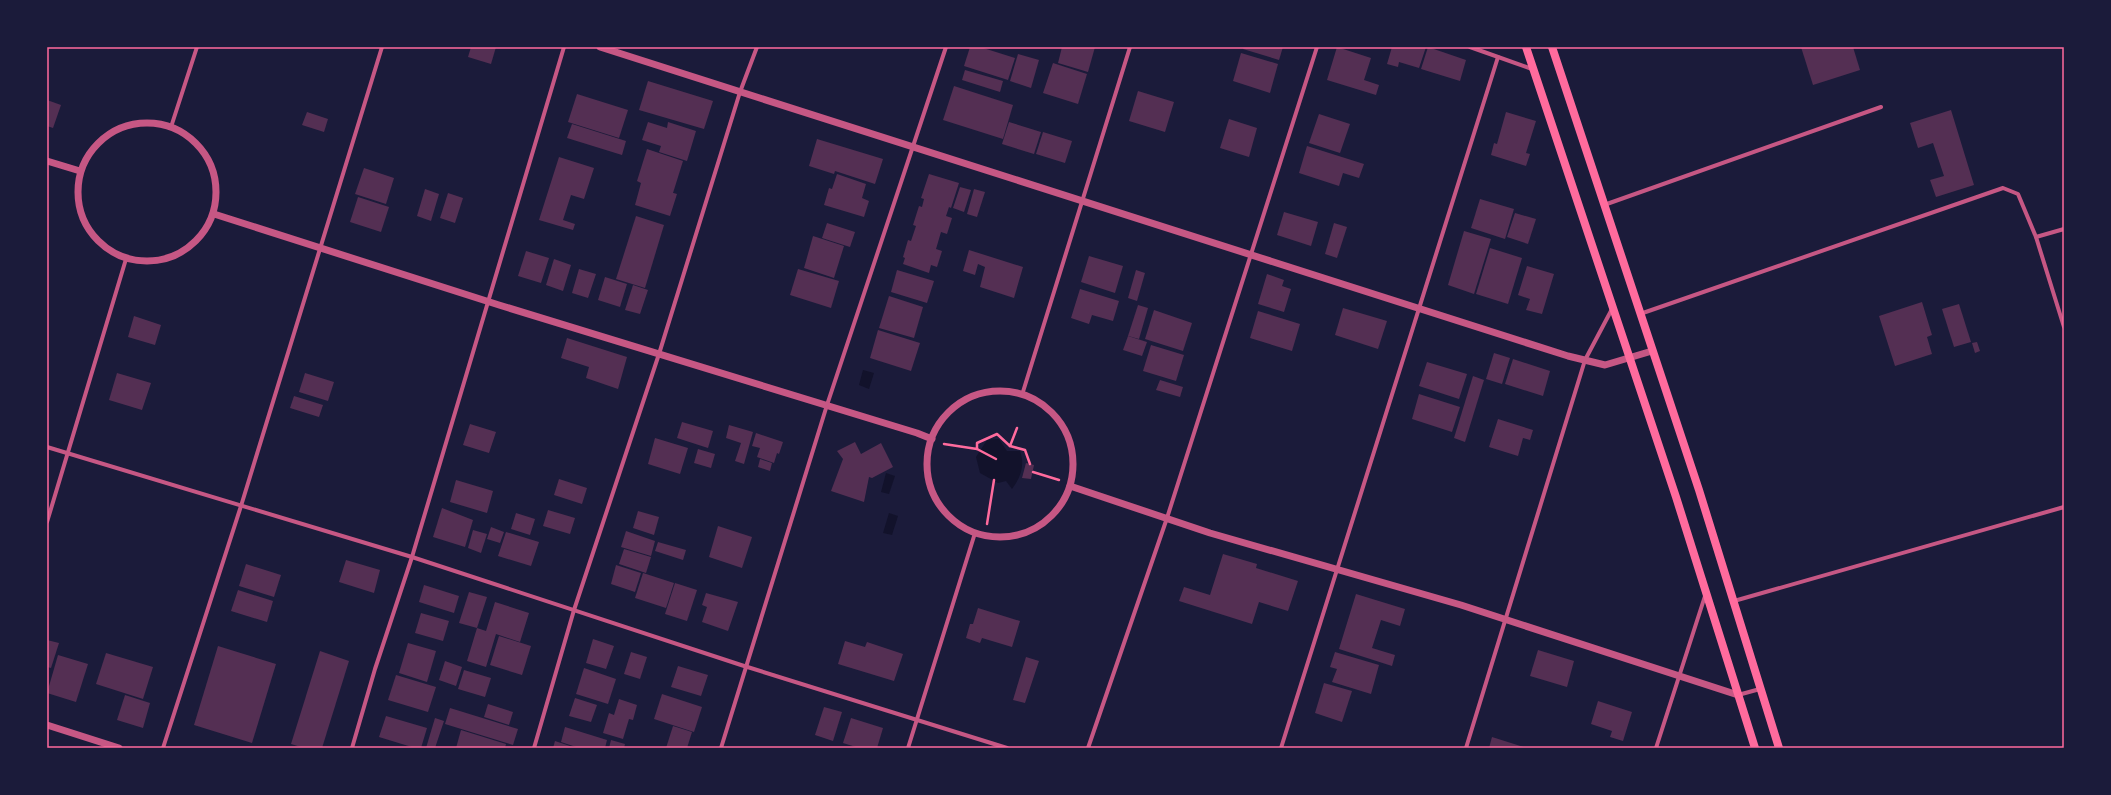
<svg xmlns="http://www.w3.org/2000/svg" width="2111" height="795" font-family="Jost,sans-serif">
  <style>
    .water { fill: #12122b }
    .building { fill: #542f53 }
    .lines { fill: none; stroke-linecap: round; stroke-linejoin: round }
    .path { stroke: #ff6b9d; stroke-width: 2.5 }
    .minor { stroke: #c65784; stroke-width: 4 }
    .tertiary { stroke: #c65784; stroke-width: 7 }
    .secondary { stroke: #ff6b9d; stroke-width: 8 }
    .neatline { fill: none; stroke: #ff6b9d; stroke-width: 1.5 }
  </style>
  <rect width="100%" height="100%" fill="#1b1b3a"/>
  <g class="water">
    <path d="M863 370 874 373 869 389 859 385Z"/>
    <path d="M999 439 1007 451H1020C1025 465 1021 477 1012 489L1006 481 998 483 980 473 976 457 987 440Z"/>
    <path d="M886 473 895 476 889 494 881 492Z"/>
    <path d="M889 513 898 516 892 535 883 533Z"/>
  </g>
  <g class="building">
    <path d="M471 47H496L491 64 468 57Z"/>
    <path d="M970 47H980L1015 58 1008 80 964 66Z"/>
    <path d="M1062 47H1095L1088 72 1058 63Z"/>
    <path d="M1244 47H1283L1279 60 1243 49Z"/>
    <path d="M1337 47 1371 58 1364 80 1379 85 1376 95 1327 80Z"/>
    <path d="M1392 47H1426L1419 68 1399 62 1398 67 1387 64Z"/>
    <path d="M1428 47 1466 60 1460 81 1421 69Z"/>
    <path d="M1801 47H1853L1860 70 1813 85Z"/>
    <path d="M1241 53 1278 64 1270 93 1233 81Z"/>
    <path d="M1018 54 1039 60 1031 88 1010 81Z"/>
    <path d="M1053 63 1087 74 1078 104 1043 93Z"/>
    <path d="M965 70 1003 81 1000 92 962 80Z"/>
    <path d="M648 81 713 101 704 129 639 110Z"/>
    <path d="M954 86 1013 105 1003 139 943 120Z"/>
    <path d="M1138 91 1174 102 1165 132 1129 121Z"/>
    <path d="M577 94 628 110 619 138 568 122Z"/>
    <path d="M47 100 61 105 53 128 47 126Z"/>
    <path d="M1951 110 1974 185 1936 197 1930 180 1944 176 1933 143 1918 148 1910 123Z"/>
    <path d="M307 112 328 119 324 132 302 125Z"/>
    <path d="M1506 112 1536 121 1526 153 1530 154 1526 166 1491 155 1494 143 1497 144Z"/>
    <path d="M1319 114 1350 124 1340 153 1309 143Z"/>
    <path d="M1229 119 1257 128 1249 157 1220 148Z"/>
    <path d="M648 122 667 128 668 122 696 131 687 161 659 152 661 146 642 140Z"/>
    <path d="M1009 122 1041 132 1034 154 1002 144Z"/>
    <path d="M572 124 626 141 622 155 567 138Z"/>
    <path d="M1043 132 1072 141 1065 163 1036 154Z"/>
    <path d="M817 139 883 159 875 184 835 171 834 174 809 166Z"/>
    <path d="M1307 146 1364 164 1359 178 1343 173 1339 186 1299 173Z"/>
    <path d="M647 149 683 161 673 193 663 190 677 194 670 216 635 205 641 183 637 181Z"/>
    <path d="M559 157 594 168 584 199 571 195 563 220 575 224 573 230 539 220Z"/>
    <path d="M364 168 394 178 386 204 355 194Z"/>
    <path d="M837 174 866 184 862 198 869 201 864 217 824 205 829 188 832 189Z"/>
    <path d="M929 174 959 183 951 208 949 207 946 216 952 218 947 234 941 232 936 249 942 251 937 267 931 265 929 273 903 264 905 258 903 257 908 240 911 241 916 226 913 225 919 206 922 207 924 199 921 198Z"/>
    <path d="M960 187 971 190 964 212 953 208Z"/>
    <path d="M425 189 439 194 431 221 417 216Z"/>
    <path d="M974 189 985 192 977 217 967 214Z"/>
    <path d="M448 193 463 198 455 223 440 218Z"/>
    <path d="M358 197 389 207 381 232 350 222Z"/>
    <path d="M1480 199 1514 209 1505 239 1471 228Z"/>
    <path d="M1284 212 1318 222 1311 246 1277 235Z"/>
    <path d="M1515 213 1536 219 1528 244 1507 237Z"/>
    <path d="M636 216 664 225 645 288 616 279Z"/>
    <path d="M827 223 855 232 850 247 822 238Z"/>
    <path d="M1334 223 1347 227 1337 258 1325 254Z"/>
    <path d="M1464 231 1491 239 1474 294 1448 285Z"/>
    <path d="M813 236 844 246 834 278 804 268Z"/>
    <path d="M1490 248 1522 258 1508 304 1476 294Z"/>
    <path d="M969 250 1023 267 1014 298 980 287 985 267 978 264 975 275 963 271Z"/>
    <path d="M526 251 549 258 541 283 518 276Z"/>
    <path d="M1089 256 1123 266 1115 293 1081 282Z"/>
    <path d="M554 259 571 265 563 291 546 285Z"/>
    <path d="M1527 266 1554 274 1542 314 1526 310 1530 299 1518 295Z"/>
    <path d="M579 269 596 274 588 298 572 293Z"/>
    <path d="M798 269 839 281 831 308 790 295Z"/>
    <path d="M897 270 934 281 927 303 891 292Z"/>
    <path d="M1136 270 1145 273 1137 301 1128 298Z"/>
    <path d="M1267 274 1284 280 1282 286 1291 289 1284 312 1258 304Z"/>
    <path d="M605 277 627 284 620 307 598 300Z"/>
    <path d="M633 285 648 290 640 314 625 310Z"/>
    <path d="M1080 289 1119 301 1113 321 1092 315 1089 324 1071 318Z"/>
    <path d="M889 296 923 307 914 338 879 328Z"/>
    <path d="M1922 302 1932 335 1927 337 1932 354 1895 366 1879 316Z"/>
    <path d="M1959 304 1971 342 1954 347 1942 309Z"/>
    <path d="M1138 305 1148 308 1139 339 1128 336Z"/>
    <path d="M1343 308 1387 321 1378 349 1335 335Z"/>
    <path d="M1154 310 1192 323 1183 351 1145 339Z"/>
    <path d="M1258 311 1300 324 1292 351 1250 338Z"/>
    <path d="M134 316 161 325 155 345 128 337Z"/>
    <path d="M878 330 920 343 911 371 870 358Z"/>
    <path d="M1128 336 1147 342 1142 356 1123 350Z"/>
    <path d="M567 338 627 357 618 389 586 378 589 367 561 358Z"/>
    <path d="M1977 342 1980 351 1975 353 1972 343Z"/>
    <path d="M1151 345 1184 355 1176 381 1143 371Z"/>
    <path d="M1494 353 1510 358 1502 384 1486 379Z"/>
    <path d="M1513 359 1550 371 1543 396 1505 384Z"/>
    <path d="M1427 362 1467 374 1459 399 1419 386Z"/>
    <path d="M117 373 151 383 142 410 109 400Z"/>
    <path d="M305 373 334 382 328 401 299 392Z"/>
    <path d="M1473 376 1484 380 1465 442 1454 438Z"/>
    <path d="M1160 380 1183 387 1180 397 1156 390Z"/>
    <path d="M1419 394 1460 407 1452 432 1412 419Z"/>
    <path d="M294 396 323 405 319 417 290 408Z"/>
    <path d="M1498 419 1533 430 1530 440 1523 438 1518 456 1489 447Z"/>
    <path d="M682 422 713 431 708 448 677 438Z"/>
    <path d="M470 424 496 432 489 453 463 445Z"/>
    <path d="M729 425 753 432 744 464 735 461 741 443 726 438Z"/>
    <path d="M756 433 783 442 779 454 777 453 774 463 757 457 760 448 752 446Z"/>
    <path d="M655 438 688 448 680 474 648 464Z"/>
    <path d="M855 442 861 454 881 443 893 467 872 478 869 477 864 502 831 491 843 459 837 451Z"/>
    <path d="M698 449 715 454 711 468 694 463Z"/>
    <path d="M760 459 772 463 770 471 758 467Z"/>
    <path d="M1026 463 1034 465 1031 479 1022 478Z"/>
    <path d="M559 479 587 488 582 504 554 495Z"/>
    <path d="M456 480 493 491 487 513 450 502Z"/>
    <path d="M442 508 473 520 465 547 433 537Z"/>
    <path d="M548 510 575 518 570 534 543 526Z"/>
    <path d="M638 511 659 517 654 535 633 528Z"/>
    <path d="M516 513 535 519 530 535 511 529Z"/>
    <path d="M718 526 752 537 742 568 709 557Z"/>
    <path d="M491 527 504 532 500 543 487 539Z"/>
    <path d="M473 530 487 534 481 553 468 548Z"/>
    <path d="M626 531 655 541 651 556 621 547Z"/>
    <path d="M506 532 539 542 531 566 498 556Z"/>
    <path d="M658 542 686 550 683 560 655 551Z"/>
    <path d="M624 549 651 557 646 573 619 564Z"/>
    <path d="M1223 554 1257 564 1256 568 1298 581 1288 611 1259 602 1252 624 1179 601 1184 587 1210 595Z"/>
    <path d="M346 560 380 570 374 593 339 582Z"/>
    <path d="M246 564 281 575 274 597 239 586Z"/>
    <path d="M616 565 641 573 635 592 611 584Z"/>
    <path d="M643 573 674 583 666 608 635 598Z"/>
    <path d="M675 583 697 590 687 621 665 614Z"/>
    <path d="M424 585 459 596 454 613 419 602Z"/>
    <path d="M238 590 273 601 267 622 231 611Z"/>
    <path d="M469 592 487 597 477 628 459 623Z"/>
    <path d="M706 593 738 602 728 631 702 622 707 607 702 605Z"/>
    <path d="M1356 594 1405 609 1400 626 1381 620 1372 648 1395 655 1392 666 1339 649Z"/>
    <path d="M495 602 529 613 520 642 496 634 486 667 467 661 477 628 486 631Z"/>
    <path d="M978 608 1020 621 1012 647 982 638 980 643 966 638 970 624H973Z"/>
    <path d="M421 613 449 621 443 641 415 633Z"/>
    <path d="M499 636 531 646 522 675 490 665Z"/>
    <path d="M593 639 614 646 606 669 586 663Z"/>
    <path d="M47 640 59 643 51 668 47 667Z"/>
    <path d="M845 641 865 647 867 642 903 654 894 681 838 664Z"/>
    <path d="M408 643 436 651 427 682 399 673Z"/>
    <path d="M218 646 276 664 252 743 194 725Z"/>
    <path d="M1538 650 1574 661 1567 687 1530 676Z"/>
    <path d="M320 651 349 661 322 748H304L291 744Z"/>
    <path d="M631 652 647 657 640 679 624 674Z"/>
    <path d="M1335 652 1379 665 1371 694 1332 682 1337 669 1330 667Z"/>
    <path d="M106 653 153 667 143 699 96 684Z"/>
    <path d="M58 655 88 664 76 702 47 693Z"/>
    <path d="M1026 657 1039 661 1025 703 1013 700Z"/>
    <path d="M445 661 462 667 456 686 439 680Z"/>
    <path d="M678 666 708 675 701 696 671 687Z"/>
    <path d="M584 668 616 679 608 704 576 694Z"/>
    <path d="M464 670 491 678 485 697 458 689Z"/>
    <path d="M396 675 436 687 428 712 388 700Z"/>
    <path d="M1324 683 1352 691 1342 722 1315 713Z"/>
    <path d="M662 694 702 707 694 732 654 719Z"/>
    <path d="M125 695 150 703 143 728 117 720Z"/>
    <path d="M575 698 597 705 591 722 569 716Z"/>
    <path d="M619 699 637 705 633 720 629 719 623 739 603 733 609 713 614 715Z"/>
    <path d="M1598 701 1632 712 1623 741 1610 737 1612 731 1591 724Z"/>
    <path d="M488 704 513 712 509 725 484 717Z"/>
    <path d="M824 707 842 712 833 741 815 735Z"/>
    <path d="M450 708 518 729 513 745 445 724Z"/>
    <path d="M386 716 427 728 421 748H415L379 737Z"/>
    <path d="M435 718 444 721 435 748H426Z"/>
    <path d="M851 718 883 728 877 748H859L843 743Z"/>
    <path d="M673 726 692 732 687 748H666Z"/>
    <path d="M565 727 607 740 605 748H579L561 742Z"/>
    <path d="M461 730 506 744 505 748H456Z"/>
    <path d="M1492 737 1527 748H1489Z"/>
    <path d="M611 740 625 744 624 748H609Z"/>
    <path d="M555 741 576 748H553Z"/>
  </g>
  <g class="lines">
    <g class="path">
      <path d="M944 444 977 449V443L997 434 1010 446 1017 428"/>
      <path d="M1010 446 1025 450 1030 464"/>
      <path d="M977 449 996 459"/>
      <path d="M1033 472 1059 480"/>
      <path d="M987 524 994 480"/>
    </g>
    <g class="minor">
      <path d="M1470 47 1532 69"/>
      <path d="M171 127 197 47"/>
      <path d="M1604 205 1881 107"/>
      <path d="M2036 237 2064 229"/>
      <path d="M1640 314 2003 188 2018 194 2036 237 2064 327"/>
      <path d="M1022 395 1130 47"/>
      <path d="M47 447 412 557 741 665 1007 748"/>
      <path d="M47 522 126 259"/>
      <path d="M1734 601 2064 507"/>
      <path d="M1738 695 1760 689"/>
      <path d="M163 748 241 506 382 47"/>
      <path d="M352 748 375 669 412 557 564 47"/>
      <path d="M534 748 574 610 659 354 740 92 757 47"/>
      <path d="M721 748 827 405 946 47"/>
      <path d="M908 748 975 533"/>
      <path d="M1088 748 1167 518 1317 47"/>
      <path d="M1281 748 1498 57"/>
      <path d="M1466 748 1585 360 1612 309"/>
      <path d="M1656 748 1705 596"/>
    </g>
    <g class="tertiary">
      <path d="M600 47 1568 356 1605 365 1652 351"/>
      <circle cx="147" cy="192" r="69"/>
      <path d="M47 161 80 171"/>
      <path d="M214 214 499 305 917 433 932 439"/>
      <circle cx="1000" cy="464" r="73"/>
      <path d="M1070 486 1210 533 1461 605 1738 695"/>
      <path d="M47 725 119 748"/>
    </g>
    <g class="secondary">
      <path d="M1526 47 1676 497 1755 748"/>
      <path d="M1552 47 1699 490 1779 748"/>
    </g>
  </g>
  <rect width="2111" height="795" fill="none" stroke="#1b1b3a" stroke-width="96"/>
  <rect x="48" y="48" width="2015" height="699" class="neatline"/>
</svg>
